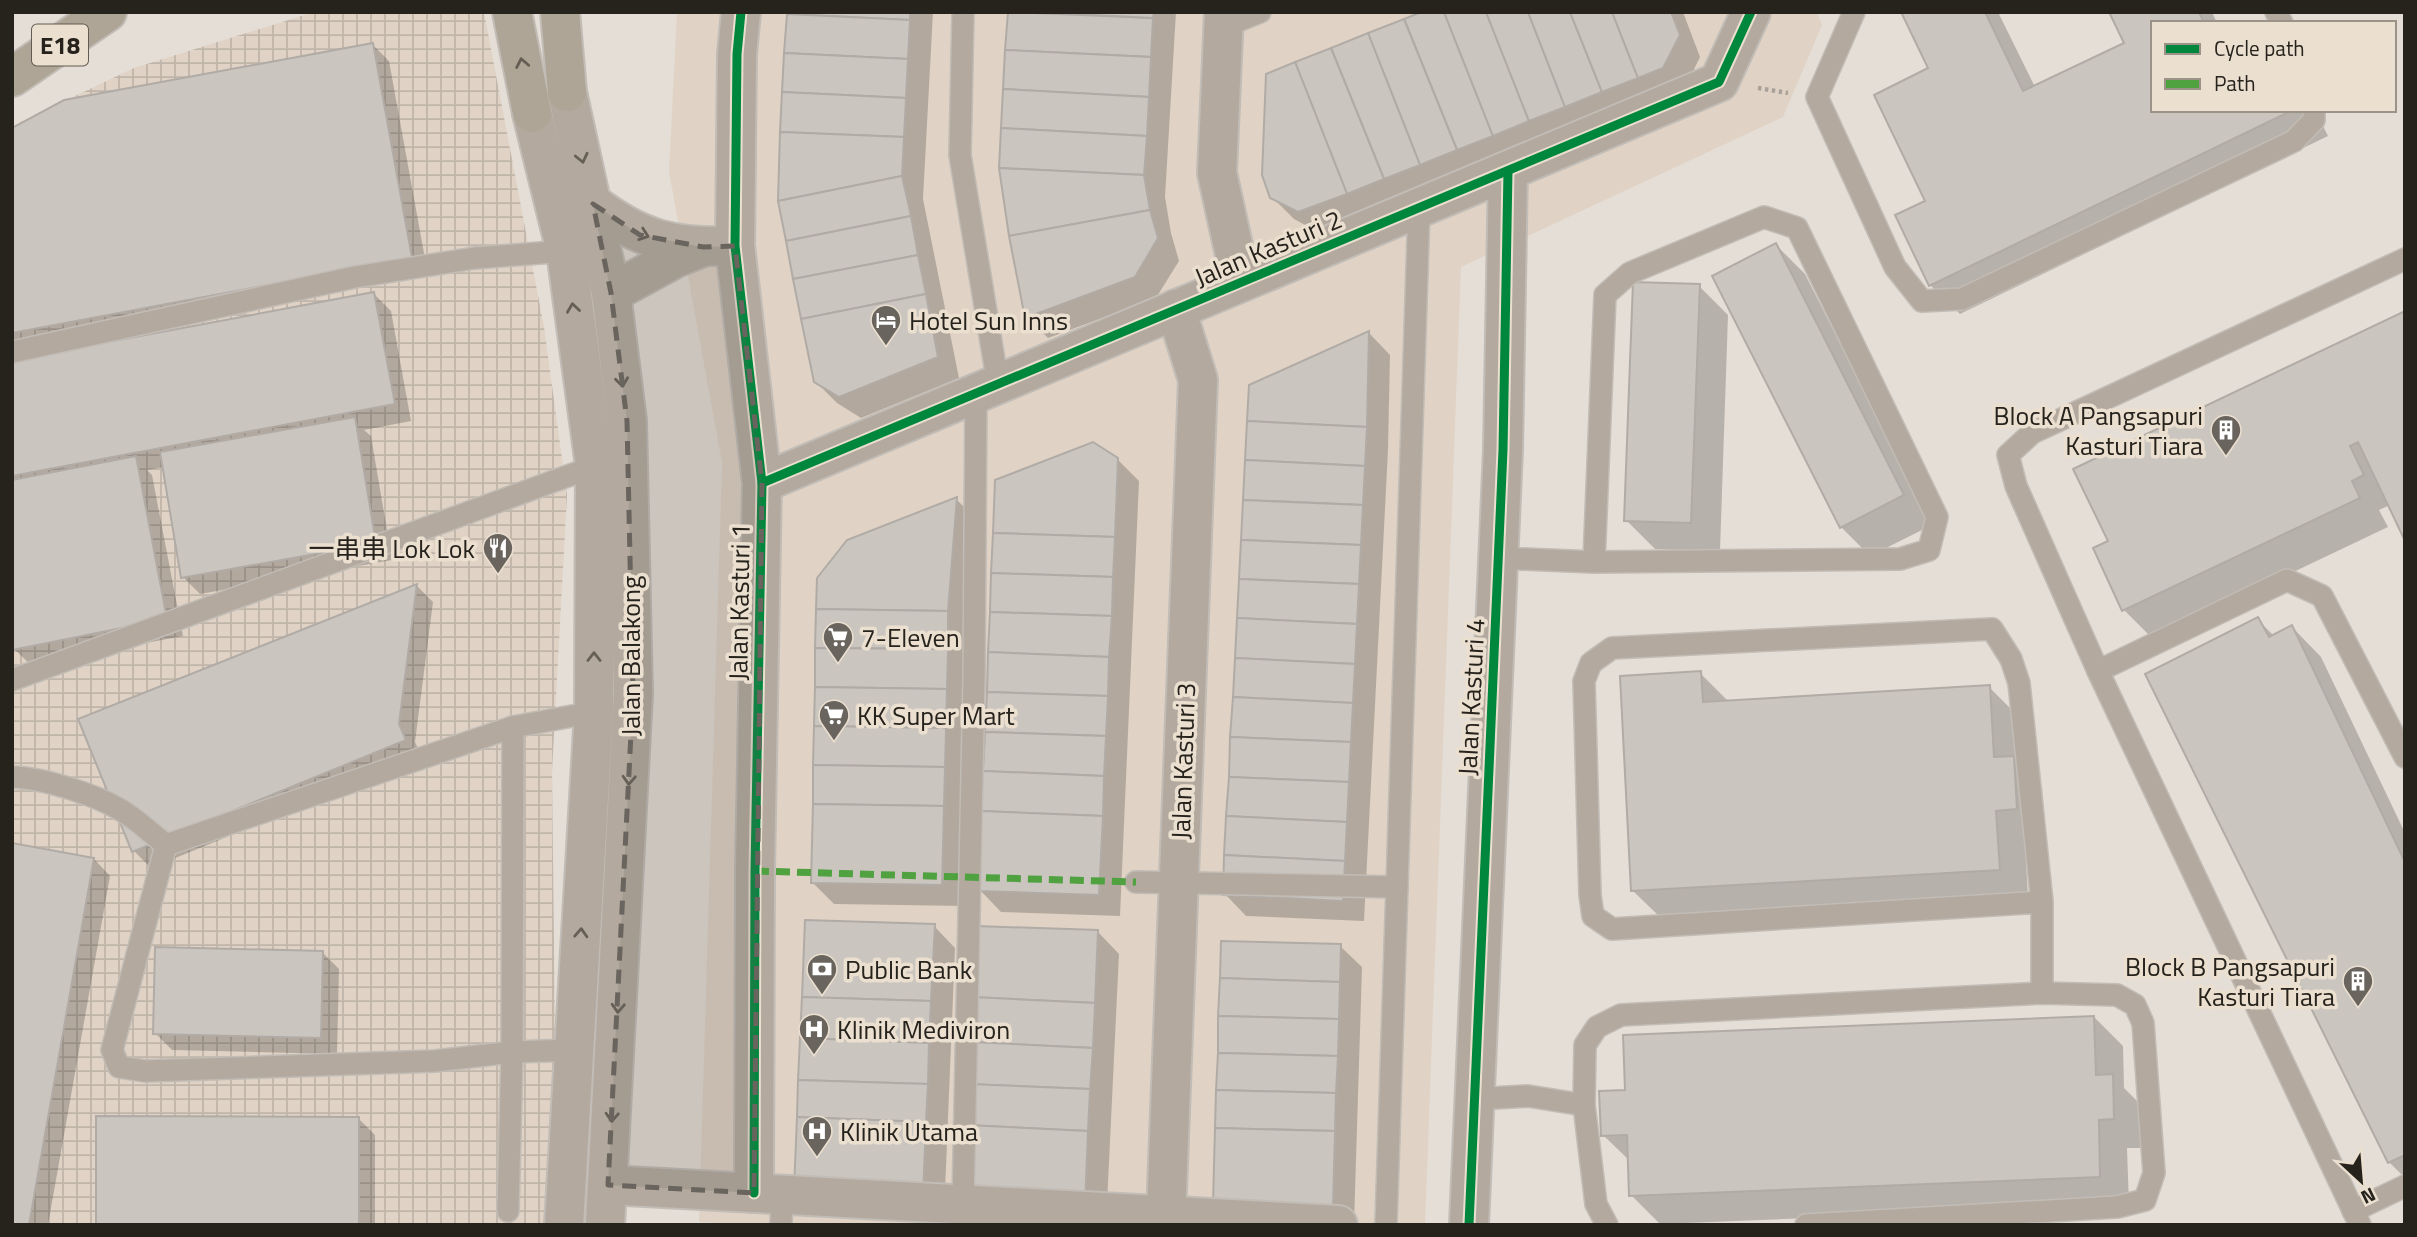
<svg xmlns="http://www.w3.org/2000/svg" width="2417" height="1237" font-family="'Titillium Web','Noto Sans SC',sans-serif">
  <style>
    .built { fill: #e0d3c5 }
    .industrial { fill: url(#industrial-grid) }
    .shadow { fill: #0003 }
    .building { fill: #cac5bf; stroke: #b1aba6; stroke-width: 2 }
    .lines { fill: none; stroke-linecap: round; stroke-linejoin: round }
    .service-casing { stroke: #c1bcb6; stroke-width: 24 }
    .minor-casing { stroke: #c1bcb6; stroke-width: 42 }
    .tertiary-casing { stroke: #c1bcb6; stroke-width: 42 }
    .motorway-casing { stroke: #c1bcb6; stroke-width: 42 }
    .path { stroke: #aaa29a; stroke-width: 4.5; stroke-dasharray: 3.5 3.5; stroke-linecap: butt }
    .service { stroke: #b3a99e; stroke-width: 21 }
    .minor { stroke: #b3a99e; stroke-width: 38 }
    .tertiary { stroke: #b3a99e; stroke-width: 38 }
    .motorway { stroke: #afa597; stroke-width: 38 }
    .quiet { stroke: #50a241; stroke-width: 7; stroke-dasharray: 14 7; stroke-linecap: butt }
    .cycleway-casing { stroke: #ebdfd0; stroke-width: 13 }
    .cycleway { stroke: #00873e; stroke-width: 9 }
    .oneway { stroke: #645d53 }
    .oneway2 { stroke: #655f56 }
    .marked { fill: #69645d; fill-opacity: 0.2; stroke: #69645d; stroke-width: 5; stroke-dasharray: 14 9; stroke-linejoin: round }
    .labels { text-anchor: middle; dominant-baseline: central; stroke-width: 7; stroke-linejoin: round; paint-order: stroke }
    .shield { fill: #ebdfd0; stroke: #615b52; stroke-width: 2 }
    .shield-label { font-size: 24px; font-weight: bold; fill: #26221c }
    .street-label { font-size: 26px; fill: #26221c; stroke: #ebdfd0 }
    .poi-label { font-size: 26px; fill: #26221c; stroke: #ebdfd0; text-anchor: start }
  </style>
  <defs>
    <pattern id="industrial-grid" width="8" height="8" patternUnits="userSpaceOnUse" patternTransform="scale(1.75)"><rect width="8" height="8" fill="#e0d3c5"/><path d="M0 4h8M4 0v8" fill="none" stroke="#c0b5a9"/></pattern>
  </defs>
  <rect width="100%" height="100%" fill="#e5ded6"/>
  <path class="built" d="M677 12H1817L1822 25 1783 117 1461 267 1425 1225H765L699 1222 722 463 669 172Z"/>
  <path class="industrial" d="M314 12H484L544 327 567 495 552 772 557 1197 554 1225H12V126L134 68Z"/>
  <g class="shadow">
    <path d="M788 12H933L923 199 959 378 861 418 837 403 815 381Z"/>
    <path d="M1009 12H1176L1165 197 1171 233 1179 261 1156 298 1048 338 1027 317Z"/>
    <path d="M1426 12H1683L1700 57 1684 90 1320 233 1294 219 1272 197Z"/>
    <path d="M1903 12H1998L2035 87 2126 43 2111 12H2212L2217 23H2153V110H2315L2328 136 1960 314 1930 285 1927 202 1930 69Z"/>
    <path d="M373 45 389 61 428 275 12 352V130Z"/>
    <path d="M1776 245 1805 274 1932 525 1870 556 1841 527Z"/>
    <path d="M1699 286 1728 315 1720 551 1655 549 1626 520Z"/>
    <path d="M374 294 391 311 411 421 364 430 371 436 392 560 200 594 183 577 164 467 147 470 152 475 183 636 31 665 14 649 12 639V362Z"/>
    <path d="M2405 313 2390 505 2379 510 2388 527 2153 639 2124 610 2110 542Z"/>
    <path d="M1369 333 1390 355 1388 450 1364 921 1246 916 1225 894 1251 386Z"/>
    <path d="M1117 459 1139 481 1120 916 1001 912 980 890Z"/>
    <path d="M956 499 977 520 963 906 834 904 812 882Z"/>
    <path d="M417 586 433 602 415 742 422 757 151 868 134 851 80 720Z"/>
    <path d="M2257 619 2274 636 2292 627 2321 657 2405 833V1178L2389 1162Z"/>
    <path d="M1700 673 1729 702 1989 687 2018 716 2021 765 2042 787 2045 838 2025 839 2028 898 1662 919 1632 890Z"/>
    <path d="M94 859 110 876 48 1225H12Z"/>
    <path d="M934 926 955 948 944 1216 796 1189Z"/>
    <path d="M1098 932 1119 954 1106 1225 985 1220Z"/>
    <path d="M1340 946 1362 967 1354 1225H1236Z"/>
    <path d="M322 952 339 969 337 1054 172 1050 155 1033Z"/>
    <path d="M2094 1017 2123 1046 2124 1088 2141 1105 2143 1148H2127L2129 1205 1660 1224 1631 1195 1630 1161 1603 1135Z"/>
    <path d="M359 1119 375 1135V1225H98Z"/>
  </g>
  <g class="building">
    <path d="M787 12H910V20L787 14Z"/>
    <path d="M1008 12 1153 18 1151 57 1005 50Z"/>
    <path d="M1034 12H1154L1153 18Z"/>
    <path d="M1421 12H1444L1493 136 1457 150 1404 19Z"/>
    <path d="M1444 12H1486L1529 121 1493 136Z"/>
    <path d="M1486 12H1528L1565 107 1529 121Z"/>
    <path d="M1528 12H1570L1602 92 1565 107Z"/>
    <path d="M1570 12H1612L1638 78 1602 92Z"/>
    <path d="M1612 12H1671L1680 35 1663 68 1638 78Z"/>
    <path d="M1901 12H1985L2023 91 2124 43 2109 12H2199L2204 23H2153V110H2293L1929 286 1895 215 1925 201 1874 95 1928 68Z"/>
    <path d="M787 14 910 20 908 59 784 53Z"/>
    <path d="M1404 19 1457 150 1420 165 1368 33Z"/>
    <path d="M1368 33 1420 165 1384 179 1331 48Z"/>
    <path d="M373 43 412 258 12 333V128L64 100Z"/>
    <path d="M1331 48 1384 179 1347 194 1295 62Z"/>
    <path d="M1005 50 1151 57 1149 97 1003 89Z"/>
    <path d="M784 53 908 59 906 98 782 92Z"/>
    <path d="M1295 62 1347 194 1298 212 1270 198 1262 175 1266 74Z"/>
    <path d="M1003 89 1149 97 1147 136 1001 128Z"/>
    <path d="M782 92 906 98 904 137 780 132Z"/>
    <path d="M1001 128 1147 136 1144 175 999 168Z"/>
    <path d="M780 132 904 137 902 176 778 201Z"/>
    <path d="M999 168 1144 175 1150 210 1009 236Z"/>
    <path d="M902 176 911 216 786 241 778 201Z"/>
    <path d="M1150 210 1158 238 1135 277 1025 318 1009 236Z"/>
    <path d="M911 216 918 255 793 279 786 241Z"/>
    <path d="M1776 243 1904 495 1840 528 1712 276Z"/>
    <path d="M918 255 926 294 801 319 793 279Z"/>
    <path d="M1633 282 1700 284 1691 523 1624 521Z"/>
    <path d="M374 292 395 404 12 476V360Z"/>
    <path d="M926 294 938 357 839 397 814 382 801 319Z"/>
    <path d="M2405 311V541L2358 442 2350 446 2364 475 2352 481 2360 498 2122 611 2093 548 2108 541 2073 469Z"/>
    <path d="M1369 331 1367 427 1247 421 1249 385Z"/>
    <path d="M355 417 376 543 181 578 160 452Z"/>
    <path d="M1247 421 1367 427 1365 466 1245 460Z"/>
    <path d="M1093 442 1118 458 1115 537 993 533 995 480Z"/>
    <path d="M136 456 167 619 12 650V480Z"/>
    <path d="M1245 460 1365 466 1363 505 1243 500Z"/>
    <path d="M957 497 948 611 816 609 817 578 847 540Z"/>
    <path d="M1243 500 1363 505 1361 545 1241 540Z"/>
    <path d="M993 533 1115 537 1113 577 991 573Z"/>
    <path d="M1241 540 1361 545 1359 584 1239 579Z"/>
    <path d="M991 573 1113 577 1112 616 990 612Z"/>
    <path d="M1239 579 1359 584 1357 624 1237 618Z"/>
    <path d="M417 584 399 724 406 740 132 852 78 719Z"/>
    <path d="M816 609 948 611V649L815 648Z"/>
    <path d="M990 612 1112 616 1109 657 988 652Z"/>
    <path d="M2258 617 2269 637 2292 625 2405 862V1155L2388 1163 2145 674Z"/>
    <path d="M1237 618 1357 624 1355 664 1235 658Z"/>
    <path d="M815 648 948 649 947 689 815 687Z"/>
    <path d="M988 652 1109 657 1108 696 987 692Z"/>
    <path d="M1235 658 1355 664 1353 703 1233 697Z"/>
    <path d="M1701 671 1703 702 1990 685 1994 757 2014 756 2017 809 1996 811 2000 870 1631 891 1620 676Z"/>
    <path d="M815 687 947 689 946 728 814 726Z"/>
    <path d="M987 692 1108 696 1106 736 985 732Z"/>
    <path d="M1233 697 1353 703 1351 742 1230 737Z"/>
    <path d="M814 726 946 728 945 767 813 765Z"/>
    <path d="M985 732 1106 736 1104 776 983 771Z"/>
    <path d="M1230 737 1351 742 1349 782 1229 777Z"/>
    <path d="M813 765 945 767 944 806 813 804Z"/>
    <path d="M983 771 1104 776 1103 816 981 811Z"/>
    <path d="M1229 777 1349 782 1347 822 1226 816Z"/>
    <path d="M813 804 944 806 942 885 811 883Z"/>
    <path d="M981 811 1103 816 1099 895 978 891Z"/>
    <path d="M1226 816 1347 822 1345 861 1224 855Z"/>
    <path d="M12 843 94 858 29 1225H12Z"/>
    <path d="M1224 855 1345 861 1343 901 1223 895Z"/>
    <path d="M805 920 935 924 931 1001 802 997Z"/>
    <path d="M975 926 1098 930 1095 1003 972 997Z"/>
    <path d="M1221 941 1341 944 1340 982 1220 978Z"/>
    <path d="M155 947 323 951 321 1038 153 1034Z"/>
    <path d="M1220 978 1340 982 1339 1019 1218 1016Z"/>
    <path d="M802 997 931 1001 929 1043 800 1038Z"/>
    <path d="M972 997 1095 1003 1093 1048 970 1042Z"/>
    <path d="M1218 1016 1339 1019 1338 1056 1218 1053Z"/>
    <path d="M2094 1016 2096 1075 2113 1074 2114 1119 2099 1120 2100 1177 1629 1196 1627 1135 1601 1136 1599 1091 1625 1090 1623 1035Z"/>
    <path d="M800 1038 929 1043 928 1084 798 1080Z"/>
    <path d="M970 1042 1093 1048 1090 1089 967 1084Z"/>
    <path d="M1218 1053 1338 1056 1336 1093 1216 1090Z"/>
    <path d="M798 1080 928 1084 926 1122 797 1117Z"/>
    <path d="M967 1084 1090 1089 1088 1131 965 1125Z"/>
    <path d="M1216 1090 1336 1093 1335 1131 1215 1128Z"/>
    <path d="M96 1116 359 1117V1225H96Z"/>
    <path d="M797 1117 926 1122 923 1195 794 1190Z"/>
    <path d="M965 1125 1088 1131 1085 1206 961 1199Z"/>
    <path d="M1215 1128 1335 1131 1333 1207 1213 1204Z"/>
  </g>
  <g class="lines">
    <g class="service-casing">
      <g id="service">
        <path d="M963 12 960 155 998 384"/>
        <path d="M1854 12 1817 97 1895 267 1922 301 1962 299 2294 141 2314 120V110"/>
        <path d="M2276 12 2282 23"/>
        <path d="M1223 27 1260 12"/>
        <path d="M12 352 355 277 475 258 566 251"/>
        <path d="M1499 558 1594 562 1900 559 1929 550 1937 517 1797 228 1764 217 1630 273 1605 295 1594 562"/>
        <path d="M2098 671 2287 580 2322 596 2405 757"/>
        <path d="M12 680 595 466"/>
        <path d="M12 777C44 778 101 796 127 814 141 823 153 835 166 845L513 727 594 712"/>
        <path d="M166 845 112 1050 119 1067 145 1071 435 1061 512 1052 574 1050"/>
        <path d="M1136 882 1397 887"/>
        <path d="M2042 902 1612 929 1593 916 1590 895 1584 681 1591 663 1612 648 1992 629 2011 659 2019 683 2042 902V993"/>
        <path d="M1474 1099 1528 1096 1584 1105"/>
        <path d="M963 1204 974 678 976 393"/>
        <path d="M508 1211 512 1052 513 727"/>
        <path d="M2353 1211 2405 1186"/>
        <path d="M781 1225 782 1195"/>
        <path d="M1386 1225 1419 208"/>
        <path d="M1607 1225 1596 1204 1584 1105 1585 1045 1597 1027 1621 1015 2042 993 2117 995 2135 1005 2143 1023 2154 1173 2145 1200 2117 1207 1806 1225"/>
        <path d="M2360 1225 2098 671 2016 486 2008 455 2032 433 2405 259"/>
      </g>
    </g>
    <g class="minor-casing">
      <g id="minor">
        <path d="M741 12 737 54 735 246 762 483 755 871 754 1193"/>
        <path d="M1224 12 1217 173 1241 282"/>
        <path d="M593 204C641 241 675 248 735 246"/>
        <path d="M611 293 675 258 703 247"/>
        <path d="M762 483 1719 82 1751 12"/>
        <path d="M608 1185 1338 1225"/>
        <path d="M1166 1216 1198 380 1176 309"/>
        <path d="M1469 1225 1503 450 1508 171"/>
      </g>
    </g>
    <g class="tertiary-casing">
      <g id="tertiary">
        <path d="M567 92 611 293 627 421 633 694 605 1225"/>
        <path d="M532 113 566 251 595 466 594 712 564 1225"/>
      </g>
    </g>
    <g class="motorway-casing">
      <g id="motorway">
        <path d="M512 12 532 113"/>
        <path d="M560 12 567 92"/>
        <path d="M12 77 107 12"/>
      </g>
    </g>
    <path class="path" d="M1758 88 1788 93"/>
    <use href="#service" class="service"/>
    <use href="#minor" class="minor"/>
    <use href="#tertiary" class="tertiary"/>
    <use href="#motorway" class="motorway"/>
    <path class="quiet" d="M755 871 1136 882"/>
    <g class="cycleway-casing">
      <g id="cycleway">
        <path d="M741 12 737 54 735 246 762 483 755 871 754 1193"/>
        <path d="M762 483 1719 82 1751 12"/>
        <path d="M1469 1225 1503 450 1508 171"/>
      </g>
    </g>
    <use href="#cycleway" class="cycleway"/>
  </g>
  <defs><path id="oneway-chevron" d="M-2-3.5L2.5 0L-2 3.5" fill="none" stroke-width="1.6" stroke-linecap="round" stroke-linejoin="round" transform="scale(1.75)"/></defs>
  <use class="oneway" href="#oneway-chevron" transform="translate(522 63) rotate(-101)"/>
  <g class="oneway2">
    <use href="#oneway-chevron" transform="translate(582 158) rotate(77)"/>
    <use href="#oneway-chevron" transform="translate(644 235) rotate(19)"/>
    <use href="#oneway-chevron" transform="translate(573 308) rotate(-98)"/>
    <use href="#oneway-chevron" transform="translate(622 382) rotate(83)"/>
    <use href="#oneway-chevron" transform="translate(594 657) rotate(-90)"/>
    <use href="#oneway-chevron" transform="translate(629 780) rotate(93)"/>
    <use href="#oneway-chevron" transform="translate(581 933) rotate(-87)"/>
    <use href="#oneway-chevron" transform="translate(618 1008) rotate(93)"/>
    <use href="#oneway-chevron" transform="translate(612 1117) rotate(93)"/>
  </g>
  <path class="marked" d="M593 204 640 235 703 247 735 246 762 483 754 1193 608 1185 633 694 627 421 611 293Z"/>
  <defs>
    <g id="hotel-pin" transform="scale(1.575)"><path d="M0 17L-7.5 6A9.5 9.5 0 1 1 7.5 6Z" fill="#69645d" stroke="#ebdfd0"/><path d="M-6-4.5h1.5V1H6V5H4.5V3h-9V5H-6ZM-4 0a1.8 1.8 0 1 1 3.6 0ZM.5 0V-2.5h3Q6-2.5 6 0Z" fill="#fff"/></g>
    <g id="building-pin" transform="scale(1.575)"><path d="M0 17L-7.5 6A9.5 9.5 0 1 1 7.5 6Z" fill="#69645d" stroke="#ebdfd0"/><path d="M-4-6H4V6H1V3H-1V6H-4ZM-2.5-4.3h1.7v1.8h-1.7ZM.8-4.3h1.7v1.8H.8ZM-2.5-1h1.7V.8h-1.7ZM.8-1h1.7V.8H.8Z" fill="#fff"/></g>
    <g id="restaurant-pin" transform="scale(1.575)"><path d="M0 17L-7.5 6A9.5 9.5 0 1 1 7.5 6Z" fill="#69645d" stroke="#ebdfd0"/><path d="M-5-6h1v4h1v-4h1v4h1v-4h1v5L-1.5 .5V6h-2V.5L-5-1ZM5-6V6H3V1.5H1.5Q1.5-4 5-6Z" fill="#fff"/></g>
    <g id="supermarket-pin" transform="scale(1.575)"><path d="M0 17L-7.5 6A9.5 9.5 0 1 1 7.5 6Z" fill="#69645d" stroke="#ebdfd0"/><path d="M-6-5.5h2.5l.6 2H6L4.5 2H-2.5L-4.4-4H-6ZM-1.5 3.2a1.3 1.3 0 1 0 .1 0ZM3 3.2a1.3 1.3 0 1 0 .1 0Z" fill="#fff"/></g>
    <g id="bank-pin" transform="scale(1.575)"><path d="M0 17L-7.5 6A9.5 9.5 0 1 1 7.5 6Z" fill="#69645d" stroke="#ebdfd0"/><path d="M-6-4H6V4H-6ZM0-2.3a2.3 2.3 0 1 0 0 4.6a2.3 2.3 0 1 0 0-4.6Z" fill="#fff"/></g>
    <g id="hospital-pin" transform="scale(1.575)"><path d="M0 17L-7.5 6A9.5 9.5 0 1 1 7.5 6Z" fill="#69645d" stroke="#ebdfd0"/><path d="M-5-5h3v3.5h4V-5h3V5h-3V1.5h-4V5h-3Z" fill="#fff"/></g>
  </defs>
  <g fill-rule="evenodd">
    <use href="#hotel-pin" x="886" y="320"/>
    <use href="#building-pin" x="2226" y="430"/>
    <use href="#restaurant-pin" x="498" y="548"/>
    <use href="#supermarket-pin" x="838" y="637"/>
    <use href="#supermarket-pin" x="834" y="715"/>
    <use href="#bank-pin" x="822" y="969"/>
    <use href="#building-pin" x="2358" y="981"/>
    <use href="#hospital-pin" x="814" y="1029"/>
    <use href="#hospital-pin" x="817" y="1131"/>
  </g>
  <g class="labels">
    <rect class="shield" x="32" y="24.5" width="56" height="41" rx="5"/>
    <g class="shield-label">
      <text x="60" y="45">E18</text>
    </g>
    <g class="street-label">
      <text transform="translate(1268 248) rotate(-23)">Jalan Kasturi 2</text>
      <text transform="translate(739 602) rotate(-89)">Jalan Kasturi 1</text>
      <text transform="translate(630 656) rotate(-90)">Jalan Balakong</text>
      <text transform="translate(1471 697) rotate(-87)">Jalan Kasturi 4</text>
      <text transform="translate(1183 761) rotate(-88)">Jalan Kasturi 3</text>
    </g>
    <g class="poi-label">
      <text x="909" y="320">Hotel Sun Inns</text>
      <text x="2203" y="415" text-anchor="end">Block A Pangsapuri<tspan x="2203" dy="30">Kasturi Tiara</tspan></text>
      <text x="475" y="548" text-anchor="end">一串串 Lok Lok</text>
      <text x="861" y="637">7-Eleven</text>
      <text x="857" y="715">KK Super Mart</text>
      <text x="2335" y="966" text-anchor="end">Block B Pangsapuri<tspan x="2335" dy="30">Kasturi Tiara</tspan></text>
      <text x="845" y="969">Public Bank</text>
      <text x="837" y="1029">Klinik Mediviron</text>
      <text x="840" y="1131">Klinik Utama</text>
    </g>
  </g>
  <rect width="2417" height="1237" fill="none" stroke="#26221c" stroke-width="28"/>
  <rect x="2151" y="21" width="245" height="91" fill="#ebdfd0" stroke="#9c9388" stroke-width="2"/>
  <rect x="2165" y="44" width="35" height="10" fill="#00873e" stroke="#9c9388" stroke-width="2"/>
  <text x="2214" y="56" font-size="21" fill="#26221c">Cycle path</text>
  <rect x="2165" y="79" width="35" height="10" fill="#50a241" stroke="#9c9388" stroke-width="2"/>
  <text x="2214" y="91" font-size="21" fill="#26221c">Path</text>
  <g transform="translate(2361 1181) rotate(154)" stroke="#ebdfd0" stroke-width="5" paint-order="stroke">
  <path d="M0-5L12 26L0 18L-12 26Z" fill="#26221c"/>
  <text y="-10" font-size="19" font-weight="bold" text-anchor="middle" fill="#26221c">N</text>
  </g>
</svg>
